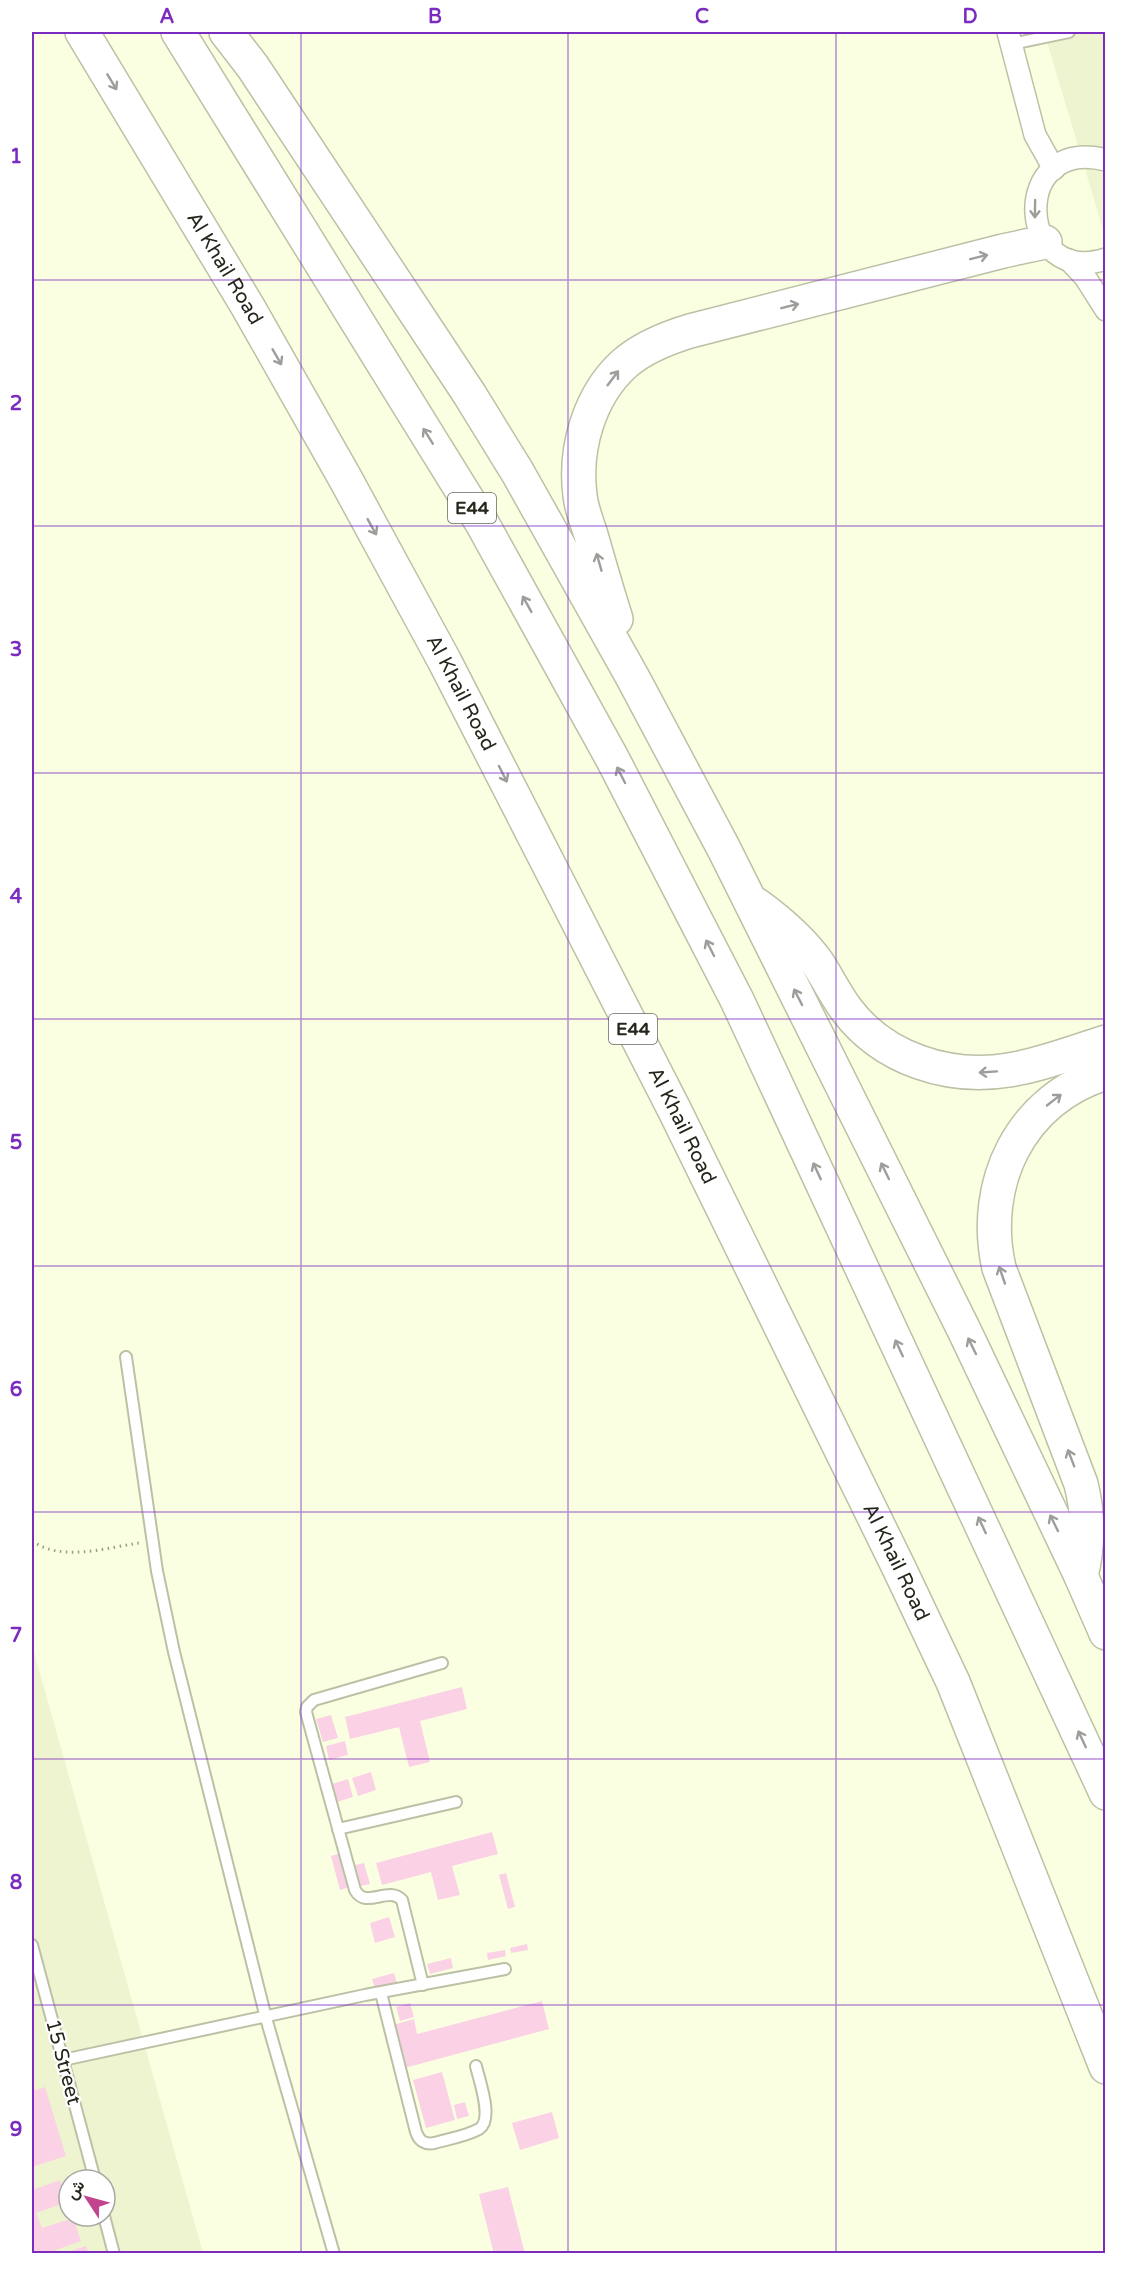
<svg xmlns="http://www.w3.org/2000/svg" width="1137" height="2285" font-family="'Varela Round',Vazirmatn,sans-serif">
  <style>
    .built { fill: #eef4cf; fill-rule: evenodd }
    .building { fill: #fbd2e5 }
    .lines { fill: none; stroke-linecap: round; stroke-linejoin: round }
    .service-casing { stroke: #bcc1a5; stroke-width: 14 }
    .minor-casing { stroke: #bcc1a5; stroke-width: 24 }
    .motorway-casing { stroke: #bcc1a5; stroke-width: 36 }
    .path { stroke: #999c88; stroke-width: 3; stroke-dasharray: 1.5 4.5; stroke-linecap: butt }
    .service { stroke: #fff; stroke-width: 10 }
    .minor { stroke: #fff; stroke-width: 21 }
    .motorway { stroke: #fff; stroke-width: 33 }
    .oneway { stroke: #9d9e99 }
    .grid { fill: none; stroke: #7b2cbf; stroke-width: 1.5; stroke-opacity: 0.55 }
    .labels { text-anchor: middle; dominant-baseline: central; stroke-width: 4.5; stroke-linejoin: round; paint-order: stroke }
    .shield { fill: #fff; stroke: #676860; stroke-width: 1.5 }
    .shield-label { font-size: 18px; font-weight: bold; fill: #26271c }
    .street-label { font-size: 20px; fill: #26271c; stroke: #fff }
    .neatline { fill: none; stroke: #7b2cbf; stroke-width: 2 }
    .grid-label { font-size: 20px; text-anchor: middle; font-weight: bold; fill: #7b2cbf }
  </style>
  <rect width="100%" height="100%" fill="#faffe2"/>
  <g class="built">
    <path d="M1044 32H1105V236Z"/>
    <path d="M32 1645 203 2253H32ZM69 2180H105V2216H69Z"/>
  </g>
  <g class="building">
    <path d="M462 1687 467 1709 420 1721 430 1762 409 1767 399 1727 350 1739 345 1717Z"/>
    <path d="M331 1715 338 1738 323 1742 316 1719Z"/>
    <path d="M345 1741 348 1755 329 1760 326 1746Z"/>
    <path d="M371 1772 376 1790 358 1796 352 1778Z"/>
    <path d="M348 1779 353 1797 337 1802 332 1784Z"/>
    <path d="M492 1832 498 1854 452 1866 460 1895 438 1900 431 1872 382 1885 376 1863Z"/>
    <path d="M341 1853 350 1887 340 1890 331 1856Z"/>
    <path d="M364 1863 370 1884 361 1886 355 1865Z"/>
    <path d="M506 1873 515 1907 508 1909 499 1875Z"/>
    <path d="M389 1917 395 1937 375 1943 370 1923Z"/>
    <path d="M527 1944 528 1950 511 1953 510 1948Z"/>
    <path d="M505 1950 506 1956 488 1960 487 1953Z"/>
    <path d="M451 1958 453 1968 430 1974 427 1964Z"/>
    <path d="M394 1973 397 1983 375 1989 372 1979Z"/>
    <path d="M542 2001 549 2029 401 2069 393 2025 414 2019 417 2034Z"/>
    <path d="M410 2003 414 2017 400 2021 396 2007Z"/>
    <path d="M442 2072 455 2120 426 2128 413 2080Z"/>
    <path d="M45 2087 66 2156 32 2167V2091Z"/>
    <path d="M465 2102 469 2116 457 2119 454 2105Z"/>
    <path d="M552 2112 559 2138 520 2150 512 2123Z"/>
    <path d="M60 2180 67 2202 36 2213 42 2228 73 2218 81 2241 45 2254H32V2190Z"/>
    <path d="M508 2187 525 2254H494L479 2194Z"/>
    <path d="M86 2246 89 2254H64V2253Z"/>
  </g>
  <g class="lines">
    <g class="service-casing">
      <g id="service">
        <path d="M1012 44 1069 32"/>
        <path d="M126 1357 157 1571 174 1652 266 2018 334 2254"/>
        <path d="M338 1829 456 1802"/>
        <path d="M32 1945 95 2180"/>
        <path d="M423 1985 402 1900C388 1885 366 1910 355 1890L306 1712 307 1707 314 1700 442 1663"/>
        <path d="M381 1993 416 2132C419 2141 425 2145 434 2143 448 2139 467 2136 479 2129 494 2120 479 2080 476 2066"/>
        <path d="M63 2060 365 1995 505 1969"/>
        <path d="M104 2216 114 2254"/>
      </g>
    </g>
    <g class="minor-casing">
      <g id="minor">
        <path d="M1008 32 1035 135 1054 169"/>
        <path d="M1106 160C1009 135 1016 288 1106 259"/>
        <path d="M1069 260 1085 277 1106 310"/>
      </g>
    </g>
    <g class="motorway-casing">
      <g id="motorway">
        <path id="s1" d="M82 32 248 307 345 478 444 660 675 1111 899 1568 953 1682 1106 2067"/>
        <path d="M178 32 482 523 612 758 737 1000 1106 1793"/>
        <path d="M226 32 253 67 470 395 518 473 633 678 724 849 964 1330 1081 1576 1106 1633"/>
        <path d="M616 619C607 591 599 563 591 535 587 522 581 508 580 495 574 449 589 396 624 364 642 348 667 338 690 331L1003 251 1045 242"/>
        <path d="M757 905C779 921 801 940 817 962 827 977 835 994 846 1009 883 1059 949 1080 1009 1070 1041 1065 1074 1052 1106 1042"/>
        <path d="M1081 1576C1089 1544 1089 1516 1081 1484L999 1268C980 1184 1020 1099 1106 1073"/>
      </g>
    </g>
    <path class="path" d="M32 1541C62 1562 105 1548 139 1543"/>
    <use href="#service" class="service"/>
    <use href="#minor" class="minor"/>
    <use href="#motorway" class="motorway"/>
  </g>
  <defs><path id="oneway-shaft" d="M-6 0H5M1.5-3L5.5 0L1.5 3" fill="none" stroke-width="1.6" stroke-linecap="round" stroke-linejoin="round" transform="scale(1.5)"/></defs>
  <g class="oneway">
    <use href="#oneway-shaft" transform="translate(112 82) rotate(59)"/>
    <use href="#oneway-shaft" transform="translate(1035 209) rotate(91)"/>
    <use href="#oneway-shaft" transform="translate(979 257) rotate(-14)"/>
    <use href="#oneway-shaft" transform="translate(790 306) rotate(-14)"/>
    <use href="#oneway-shaft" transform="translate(277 357) rotate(60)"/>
    <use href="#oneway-shaft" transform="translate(613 378) rotate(-53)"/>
    <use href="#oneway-shaft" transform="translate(428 436) rotate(-122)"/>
    <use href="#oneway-shaft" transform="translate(372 527) rotate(61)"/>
    <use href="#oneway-shaft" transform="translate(599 562) rotate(-106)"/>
    <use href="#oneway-shaft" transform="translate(527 604) rotate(-119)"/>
    <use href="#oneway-shaft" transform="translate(503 774) rotate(63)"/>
    <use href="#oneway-shaft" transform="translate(621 775) rotate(-117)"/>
    <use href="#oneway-shaft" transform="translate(710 948) rotate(-117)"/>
    <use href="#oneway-shaft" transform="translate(798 997) rotate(-117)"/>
    <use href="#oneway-shaft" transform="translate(988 1072) rotate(176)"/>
    <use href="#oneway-shaft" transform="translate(1054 1100) rotate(-38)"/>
    <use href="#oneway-shaft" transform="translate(817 1171) rotate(-115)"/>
    <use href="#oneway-shaft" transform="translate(885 1171) rotate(-116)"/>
    <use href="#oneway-shaft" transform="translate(1002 1275) rotate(-109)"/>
    <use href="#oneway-shaft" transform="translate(972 1346) rotate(-116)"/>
    <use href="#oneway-shaft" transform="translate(899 1348) rotate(-115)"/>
    <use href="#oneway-shaft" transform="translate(1071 1458) rotate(-111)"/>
    <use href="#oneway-shaft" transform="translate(1054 1523) rotate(-116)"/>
    <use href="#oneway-shaft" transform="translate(982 1525) rotate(-115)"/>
    <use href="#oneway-shaft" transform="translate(1082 1739) rotate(-115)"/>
  </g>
  <path class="grid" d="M301 32V2254M568 32V2254M836 32V2254M32 280H1106M32 526H1106M32 773H1106M32 1019H1106M32 1266H1106M32 1512H1106M32 1759H1106M32 2005H1106"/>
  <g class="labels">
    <g class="shield">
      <rect x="448" y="493" width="48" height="30" rx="4.5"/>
      <rect x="609" y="1014" width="48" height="30" rx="4.5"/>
    </g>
    <g class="shield-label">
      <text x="472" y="508">E44</text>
      <text x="633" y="1029">E44</text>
    </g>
    <g class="street-label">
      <text stroke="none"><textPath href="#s1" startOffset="276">Al Khail Road</textPath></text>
      <text stroke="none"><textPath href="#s1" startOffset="762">Al Khail Road</textPath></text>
      <text stroke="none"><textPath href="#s1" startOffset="1248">Al Khail Road</textPath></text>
      <text stroke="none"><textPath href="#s1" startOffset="1734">Al Khail Road</textPath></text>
      <text transform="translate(63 2062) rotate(75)">15 Street</text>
    </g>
  </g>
  <rect width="1137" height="2285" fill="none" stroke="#ffffff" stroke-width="66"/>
  <g transform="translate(87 2198) rotate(306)"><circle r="28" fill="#ffffff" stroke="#a8a9a4" stroke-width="1.5"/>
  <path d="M0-4.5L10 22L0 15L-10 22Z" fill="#c2438e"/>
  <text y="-9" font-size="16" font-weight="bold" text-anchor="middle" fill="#26271c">ش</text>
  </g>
  <rect x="33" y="33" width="1071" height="2219" class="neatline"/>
  <g class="grid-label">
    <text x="167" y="23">A</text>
    <text x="435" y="23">B</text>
    <text x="702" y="23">C</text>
    <text x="970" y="23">D</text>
    <text x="16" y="163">1</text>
    <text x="16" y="410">2</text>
    <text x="16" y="656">3</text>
    <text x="16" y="903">4</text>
    <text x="16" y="1149">5</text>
    <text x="16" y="1396">6</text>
    <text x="16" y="1642">7</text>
    <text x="16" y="1889">8</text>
    <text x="16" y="2136">9</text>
  </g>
</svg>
